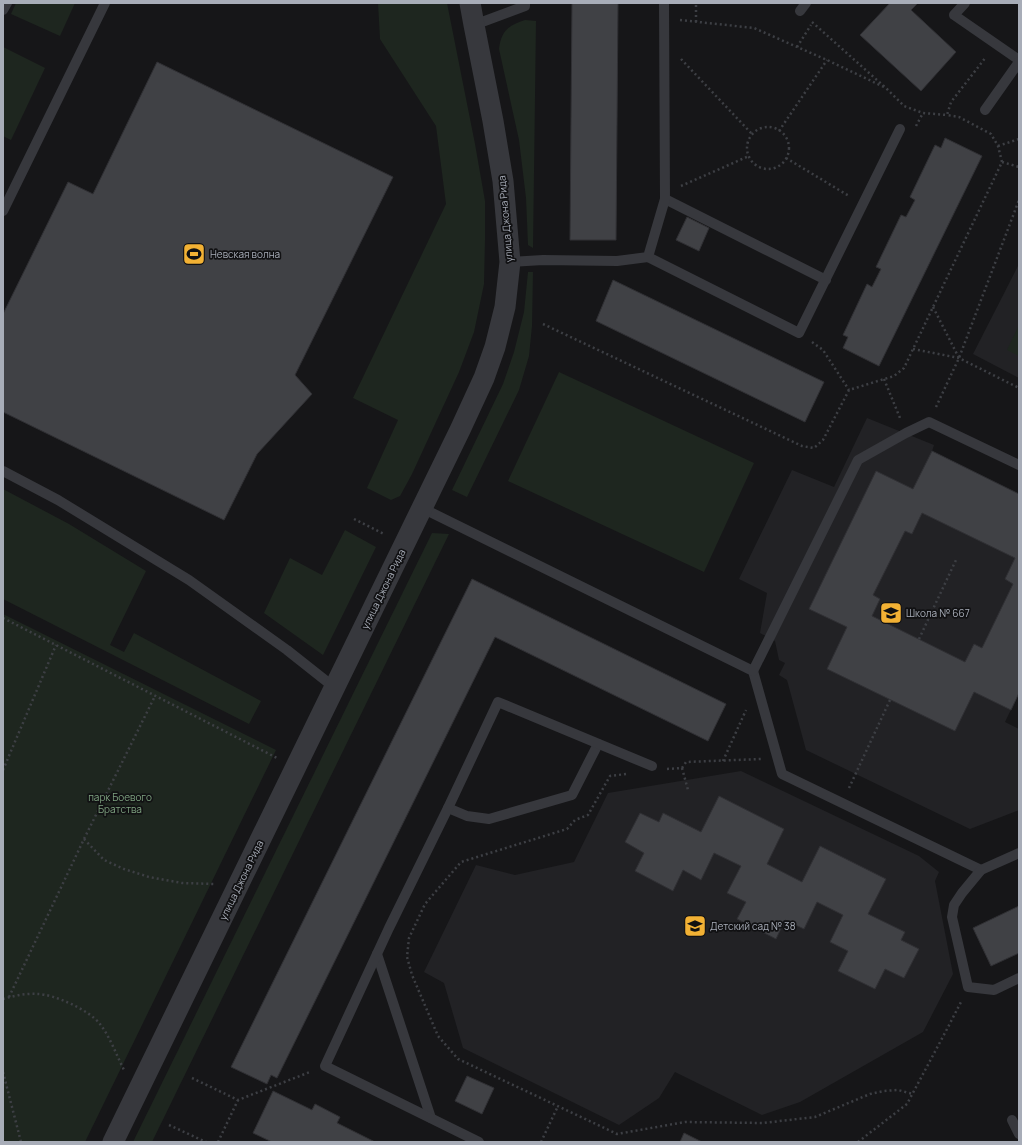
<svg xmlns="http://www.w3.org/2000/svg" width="1022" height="1145" font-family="Manrope,sans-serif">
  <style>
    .built { fill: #222225 }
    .green { fill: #1e261f }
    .building { fill: #404145; stroke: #303034; fill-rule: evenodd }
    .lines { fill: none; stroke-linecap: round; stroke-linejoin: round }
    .path { stroke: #3d3f44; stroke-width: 2.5; stroke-dasharray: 2 3; stroke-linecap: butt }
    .lane { stroke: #37383d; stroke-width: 10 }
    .street { stroke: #37383d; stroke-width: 21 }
    .labels { text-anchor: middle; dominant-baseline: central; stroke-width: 3.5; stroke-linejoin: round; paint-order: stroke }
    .street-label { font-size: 10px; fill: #a8adb8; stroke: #111113 }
    .poi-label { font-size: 10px; fill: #a8adb8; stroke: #111113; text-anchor: start }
    .park-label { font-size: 10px; fill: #7fa381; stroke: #111113 }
  </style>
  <rect width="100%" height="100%" fill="#161618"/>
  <g class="built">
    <path d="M1019 264V378L973 354Z"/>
    <path d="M867 418 934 445 932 451 1019 494V693L1005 722 1019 729V810L970 829 806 750 787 680 779 675 785 663 779 660 775 641 760 633 767 593 739 579 792 470 834 487Z"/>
    <path d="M741 771 919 856 939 872 935 881 953 974 923 1032 800 1102 762 1115 675 1072 659 1098 619 1125 463 1048 444 983 424 972 476 865 515 875 574 862 608 793Z"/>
  </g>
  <g class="green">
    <path d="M16 3H75L60 36 11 14Z"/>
    <path d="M378 3H447L475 144 485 201V240L484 284 474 332 459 372 412 474 400 496 391 500 367 488 398 420 353 398 446 204 436 126 380 39Z"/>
    <path d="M525 20 536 21 533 248 528 245 526 198 519 140 499 49C501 31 509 25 525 20Z"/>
    <path d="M3 47 45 68 11 140 3 136Z"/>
    <path d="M528 272H533L532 326 529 356 519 390 467 497 452 490 503 384 514 352 524 312Z"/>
    <path d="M1019 325V356L1007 350Z"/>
    <path d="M559 372 754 463 704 572 508 481Z"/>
    <path d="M3 489 69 524 146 571 110 645 124 652 134 633 261 701 249 724 3 599Z"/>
    <path d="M345 530 376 547 323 655 264 613 290 558 322 575Z"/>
    <path d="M432 533 449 534 152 1142H133Z"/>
    <path d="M3 614 276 750 85 1142H3Z"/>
  </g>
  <g class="building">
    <path d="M572 3H618L616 240H570Z"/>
    <path d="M890 3H918L911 10 956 52 921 91 860 35Z"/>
    <path d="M157 62 393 177 295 375 312 394 257 454 224 520 3 412V314L68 182 93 194Z"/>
    <path d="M945 138 982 156 879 366 843 348 848 337 843 335 867 284 872 287 881 269 876 267 901 215 906 217 915 200 910 197 935 145 941 148Z"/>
    <path d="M687 217 709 228 699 251 676 240Z"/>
    <path d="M613 280 824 382 805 422 596 321Z"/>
    <path d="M932 451 1019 494V693L1011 710 974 692 955 731 827 669 847 627 809 609 876 471 913 489ZM922 513 1015 558 1005 579 1013 584 982 648 974 644 965 662 872 616 880 599 873 595 905 531 912 534Z"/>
    <path d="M472 579 726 704 708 741 495 637 277 1078 271 1075 267 1084 231 1067Z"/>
    <path d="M719 796 784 829 767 864 802 882 820 846 886 879 868 914 905 932 901 940 919 949 904 978 885 969 875 989 838 971 848 951 830 942 843 915 817 902 804 929 785 920 776 939 737 919 746 902 727 893 741 866 714 853 701 880 683 870 673 891 635 871 644 853 625 842 640 813 659 822 663 813 701 832Z"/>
    <path d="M1019 906V953L991 966 973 928Z"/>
    <path d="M467 1076 494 1088 482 1114 455 1101Z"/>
    <path d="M273 1091 312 1110 315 1104 340 1117 337 1123 375 1142H272L253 1133Z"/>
    <path d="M684 1133 702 1142H680Z"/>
  </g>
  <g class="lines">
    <g class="path">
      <path d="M680 20 754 28 827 60 884 87"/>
      <path d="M696 22V3"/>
      <path d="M812 22 887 89 904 106 923 113 947 115 951 102 986 57"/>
      <path d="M797 47 811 25"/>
      <path d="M681 59 752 134"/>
      <path d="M916 126 923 113"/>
      <circle cx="768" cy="148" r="21"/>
      <path d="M779 131 827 60"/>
      <path d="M998 146 1019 139"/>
      <path d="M786 158 849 196"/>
      <path d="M1002 162 1019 167"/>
      <path d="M681 186 749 156"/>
      <path d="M933 307 959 358"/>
      <path d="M543 324 802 446 814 448 823 440 849 390 894 376 904 368 1002 162 998 146 991 134 959 117 947 115"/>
      <path d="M812 342 823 350 849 390"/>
      <path d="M913 349 959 358 1019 388"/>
      <path d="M884 379 900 418"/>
      <path d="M936 407 959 358 1019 200"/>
      <path d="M354 519 384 534"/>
      <path d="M3 618 277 758"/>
      <path d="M919 639 956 560"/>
      <path d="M723 761 746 710"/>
      <path d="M682 768 688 790"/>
      <path d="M667 769 682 768 686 762 761 759"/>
      <path d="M3 770 56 645"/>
      <path d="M626 774 610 776 588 815 575 820 567 829 461 862 425 904 409 938 407 957 412 975 438 1036 458 1059 617 1134 685 1122 763 1123 815 1117 870 1094 884 1091 898 1090 913 1094"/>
      <path d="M849 788 890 700"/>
      <path d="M84 839 104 860 124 869 149 877 182 883 214 884"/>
      <path d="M9 997 84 839 155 696"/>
      <path d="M3 999C13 996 26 993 37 994 54 994 89 1010 100 1024 110 1037 116 1054 124 1070"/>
      <path d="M3 1072 21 1142"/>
      <path d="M192 1078 238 1100 310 1072"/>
      <path d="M169 1125 206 1142"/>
      <path d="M218 1142 238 1100"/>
      <path d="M541 1142 558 1106"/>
      <path d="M858 1142 907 1104 946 1031 961 1002"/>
    </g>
    <g class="lane">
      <path d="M965 3 954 15 1019 60"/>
      <path d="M3 10 7 3"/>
      <path d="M800 11 806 3"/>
      <path d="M474 25 525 6V3"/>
      <path d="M985 110 1019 62"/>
      <path d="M665 199 826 280"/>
      <path d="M3 211 105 3"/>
      <path d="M648 257 799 333 900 129"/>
      <path d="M510 262 543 260 617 261 648 257 665 199 664 3"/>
      <path d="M3 471 58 500 189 580 287 650 335 688"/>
      <path d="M422 508 753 671 782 774 981 870"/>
      <path d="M753 671 858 460 906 433 929 422 1019 465"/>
      <path d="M448 808 467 816 489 819 572 795 598 744"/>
      <path d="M1019 853 981 870 962 893 954 905 952 917 968 987 994 990 1019 978"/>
      <path d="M377 954 431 1118"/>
      <path d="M1012 1120 1019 1134"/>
      <path d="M479 1142 325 1066 389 928 448 808 498 702 652 766"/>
    </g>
    <path class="street" d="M113 1142 460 430 484 378 495 347 505 307 510 262 503 181 493 121 474 25 470 3"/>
  </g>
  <defs>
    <g id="stadium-square" transform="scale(1.15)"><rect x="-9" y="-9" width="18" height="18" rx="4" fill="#f2b134" stroke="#111113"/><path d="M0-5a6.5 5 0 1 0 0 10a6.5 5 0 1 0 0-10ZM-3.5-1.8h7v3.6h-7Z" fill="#111"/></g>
    <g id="school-square" transform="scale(1.15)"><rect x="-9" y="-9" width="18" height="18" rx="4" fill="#f2b134" stroke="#111113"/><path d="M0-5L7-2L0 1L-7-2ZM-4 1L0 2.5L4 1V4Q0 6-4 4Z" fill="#111"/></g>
  </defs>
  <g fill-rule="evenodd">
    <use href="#stadium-square" x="194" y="254"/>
    <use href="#school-square" x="891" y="613"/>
    <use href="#school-square" x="695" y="926"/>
  </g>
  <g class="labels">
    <g class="street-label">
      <text transform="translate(505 219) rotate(-95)">улица Джона Рида</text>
      <text transform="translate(383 589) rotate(-64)">улица Джона Рида</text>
      <text transform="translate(241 880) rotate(-64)">улица Джона Рида</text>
    </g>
    <g class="poi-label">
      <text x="210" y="254">Невская волна</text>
      <text x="906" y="613">Школа № 667</text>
      <text x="710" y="926">Детский сад № 38</text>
    </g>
    <g class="park-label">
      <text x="120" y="797">парк Боевого<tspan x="120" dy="12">Братства</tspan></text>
    </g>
  </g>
  <rect width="1022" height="1145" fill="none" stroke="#a8adb8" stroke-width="8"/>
</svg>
